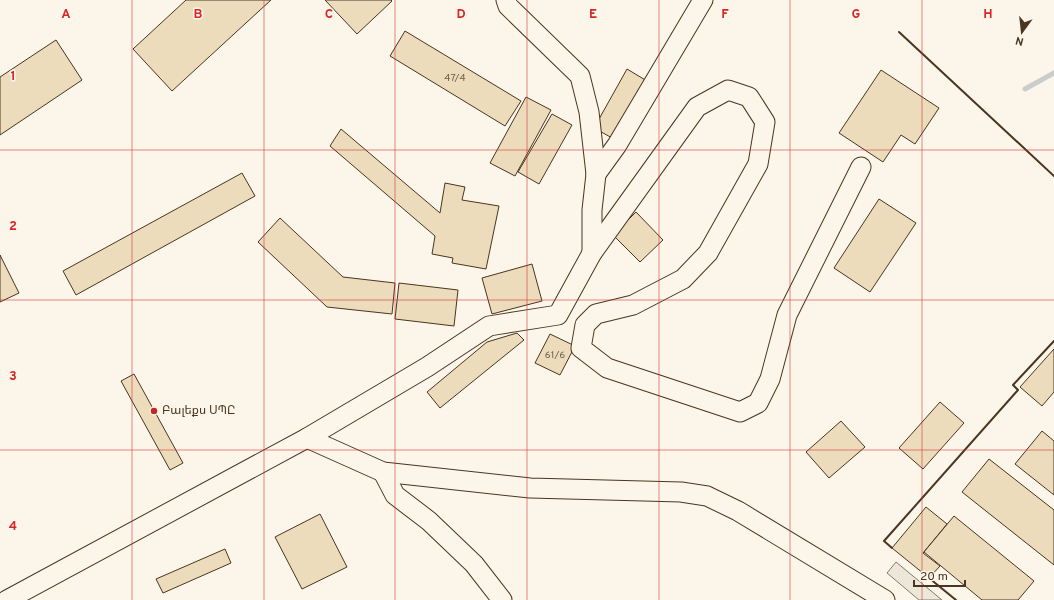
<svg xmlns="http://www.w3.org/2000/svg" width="1054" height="600" font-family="Overpass,'Noto Sans Armenian',sans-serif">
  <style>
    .parking { fill: #ede7d9; stroke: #887966 }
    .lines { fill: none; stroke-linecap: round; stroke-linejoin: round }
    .stream { stroke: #c9cecd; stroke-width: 5 }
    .building { fill: #ecdcbc; stroke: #4a3520 }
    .minor-casing { stroke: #4a3520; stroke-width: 21 }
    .minor { stroke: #fbf6e9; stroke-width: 19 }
    .wall { stroke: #4a3520; stroke-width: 2 }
    .grid { fill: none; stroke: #d62828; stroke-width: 1; stroke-opacity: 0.55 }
    .poi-dot { fill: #c62828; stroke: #fbf6e9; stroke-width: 1.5 }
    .labels { text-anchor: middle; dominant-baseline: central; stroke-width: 3; stroke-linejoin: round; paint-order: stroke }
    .number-label { font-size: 10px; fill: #725f47 }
    .poi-label { font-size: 12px; fill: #4a3520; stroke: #fbf6e9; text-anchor: start }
    .grid-label { font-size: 13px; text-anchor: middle; font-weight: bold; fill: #d62828; stroke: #fbf6e9; stroke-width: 3; stroke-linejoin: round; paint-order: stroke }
  </style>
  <rect width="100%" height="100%" fill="#fbf6e9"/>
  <path class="parking" d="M896 562 942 600H919L887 573Z"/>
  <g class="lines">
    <path class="stream" d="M1025 89 1054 73"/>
  </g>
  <g class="building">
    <path d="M186 0H271L172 91 133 49Z"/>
    <path d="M325 0H391L392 1 357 34Z"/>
    <path d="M405 31 521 101 505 126 390 56Z"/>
    <path d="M56 40 82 80 0 135V77Z"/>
    <path d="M627 69 647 81 614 139 594 128Z"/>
    <path d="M881 70 939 108 915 144 901 135 883 162 839 133Z"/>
    <path d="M526 97 551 110 515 176 490 163Z"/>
    <path d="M552 114 572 125 539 184 518 172Z"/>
    <path d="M341 129 440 213 445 183 465 187 462 200 499 206 486 269 452 263 453 258 432 254 435 236 330 146Z"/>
    <path d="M242 173 255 196 76 295 63 271Z"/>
    <path d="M879 199 916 223 870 292 834 268Z"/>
    <path d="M636 212 663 240 640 262 613 235Z"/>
    <path d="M280 218 343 277 395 283 392 314 327 307 258 242Z"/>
    <path d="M0 255 19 293 0 302Z"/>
    <path d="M532 264 542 301 492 314 482 278Z"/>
    <path d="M399 283 458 290 454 326 395 319Z"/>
    <path d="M517 333 524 340 440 408 427 392 487 342Z"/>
    <path d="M550 334 575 346 560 375 535 363Z"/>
    <path d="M1054 349V392L1042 406 1020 387Z"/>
    <path d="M134 374 183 463 170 470 121 381Z"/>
    <path d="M940 402 964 423 923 469 899 448Z"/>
    <path d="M841 421 865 447 829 478 806 452Z"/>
    <path d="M1042 431 1054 441V495L1015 464Z"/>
    <path d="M989 459 1054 510V565L962 492Z"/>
    <path d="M926 507 947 524 923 553 940 566 929 578 892 548Z"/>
    <path d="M320 514 347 567 302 589 275 537Z"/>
    <path d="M954 516 1034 581 1018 600H982L924 552Z"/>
    <path d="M225 549 231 563 163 593 156 579Z"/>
  </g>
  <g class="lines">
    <g class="minor-casing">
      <g id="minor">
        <path d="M506 0 508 6 580 76 589 112 596 174 592 210V253"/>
        <path d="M596 174 617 145 703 0"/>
        <path d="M307 438 383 472 530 488 681 492 707 496 738 511 885 600"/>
        <path d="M383 472 395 495 429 521 474 564 502 600"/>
        <path d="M7 600 307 438 427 367 489 326 558 315 592 253 697 107 728 90 749 97 765 122 758 164 708 253 683 279 633 305 596 314 585 325 581 348 607 368 740 412 758 403 770 379 787 315 861 167"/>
      </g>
    </g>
    <use href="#minor" class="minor"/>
    <g class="wall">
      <path d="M899 32 1054 176"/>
      <path d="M892 548 884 541 1018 390 1013 385 1054 341"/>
      <path d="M929 578 956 600"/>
    </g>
  </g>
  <path class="grid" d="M132 0V600M264 0V600M395 0V600M527 0V600M659 0V600M790 0V600M922 0V600M0 150H1054M0 300H1054M0 450H1054"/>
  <circle class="poi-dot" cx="154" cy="411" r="4"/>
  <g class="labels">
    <g class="number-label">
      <text x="455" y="78">47/4</text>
      <text x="555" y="355">61/6</text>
    </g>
    <g class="poi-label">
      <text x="162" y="411">Բալեքս ՍՊԸ</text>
    </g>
  </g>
  <g class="grid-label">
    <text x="66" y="18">A</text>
    <text x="198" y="18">B</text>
    <text x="329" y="18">C</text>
    <text x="461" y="18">D</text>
    <text x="593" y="18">E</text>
    <text x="725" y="18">F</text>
    <text x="856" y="18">G</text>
    <text x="988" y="18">H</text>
    <text x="13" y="80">1</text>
    <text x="13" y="230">2</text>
    <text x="13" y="380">3</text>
    <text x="13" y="530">4</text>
  </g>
  <g transform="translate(1022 32) rotate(195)" stroke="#fbf6e9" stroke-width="3" paint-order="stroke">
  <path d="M0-3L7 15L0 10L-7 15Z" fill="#4a3520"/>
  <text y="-6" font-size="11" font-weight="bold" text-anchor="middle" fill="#4a3520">N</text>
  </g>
  <path d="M914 580v6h51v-6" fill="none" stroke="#4a3520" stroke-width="2"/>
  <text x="920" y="580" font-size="12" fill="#4a3520" stroke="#fbf6e9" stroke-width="3" paint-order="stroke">20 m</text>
</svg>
